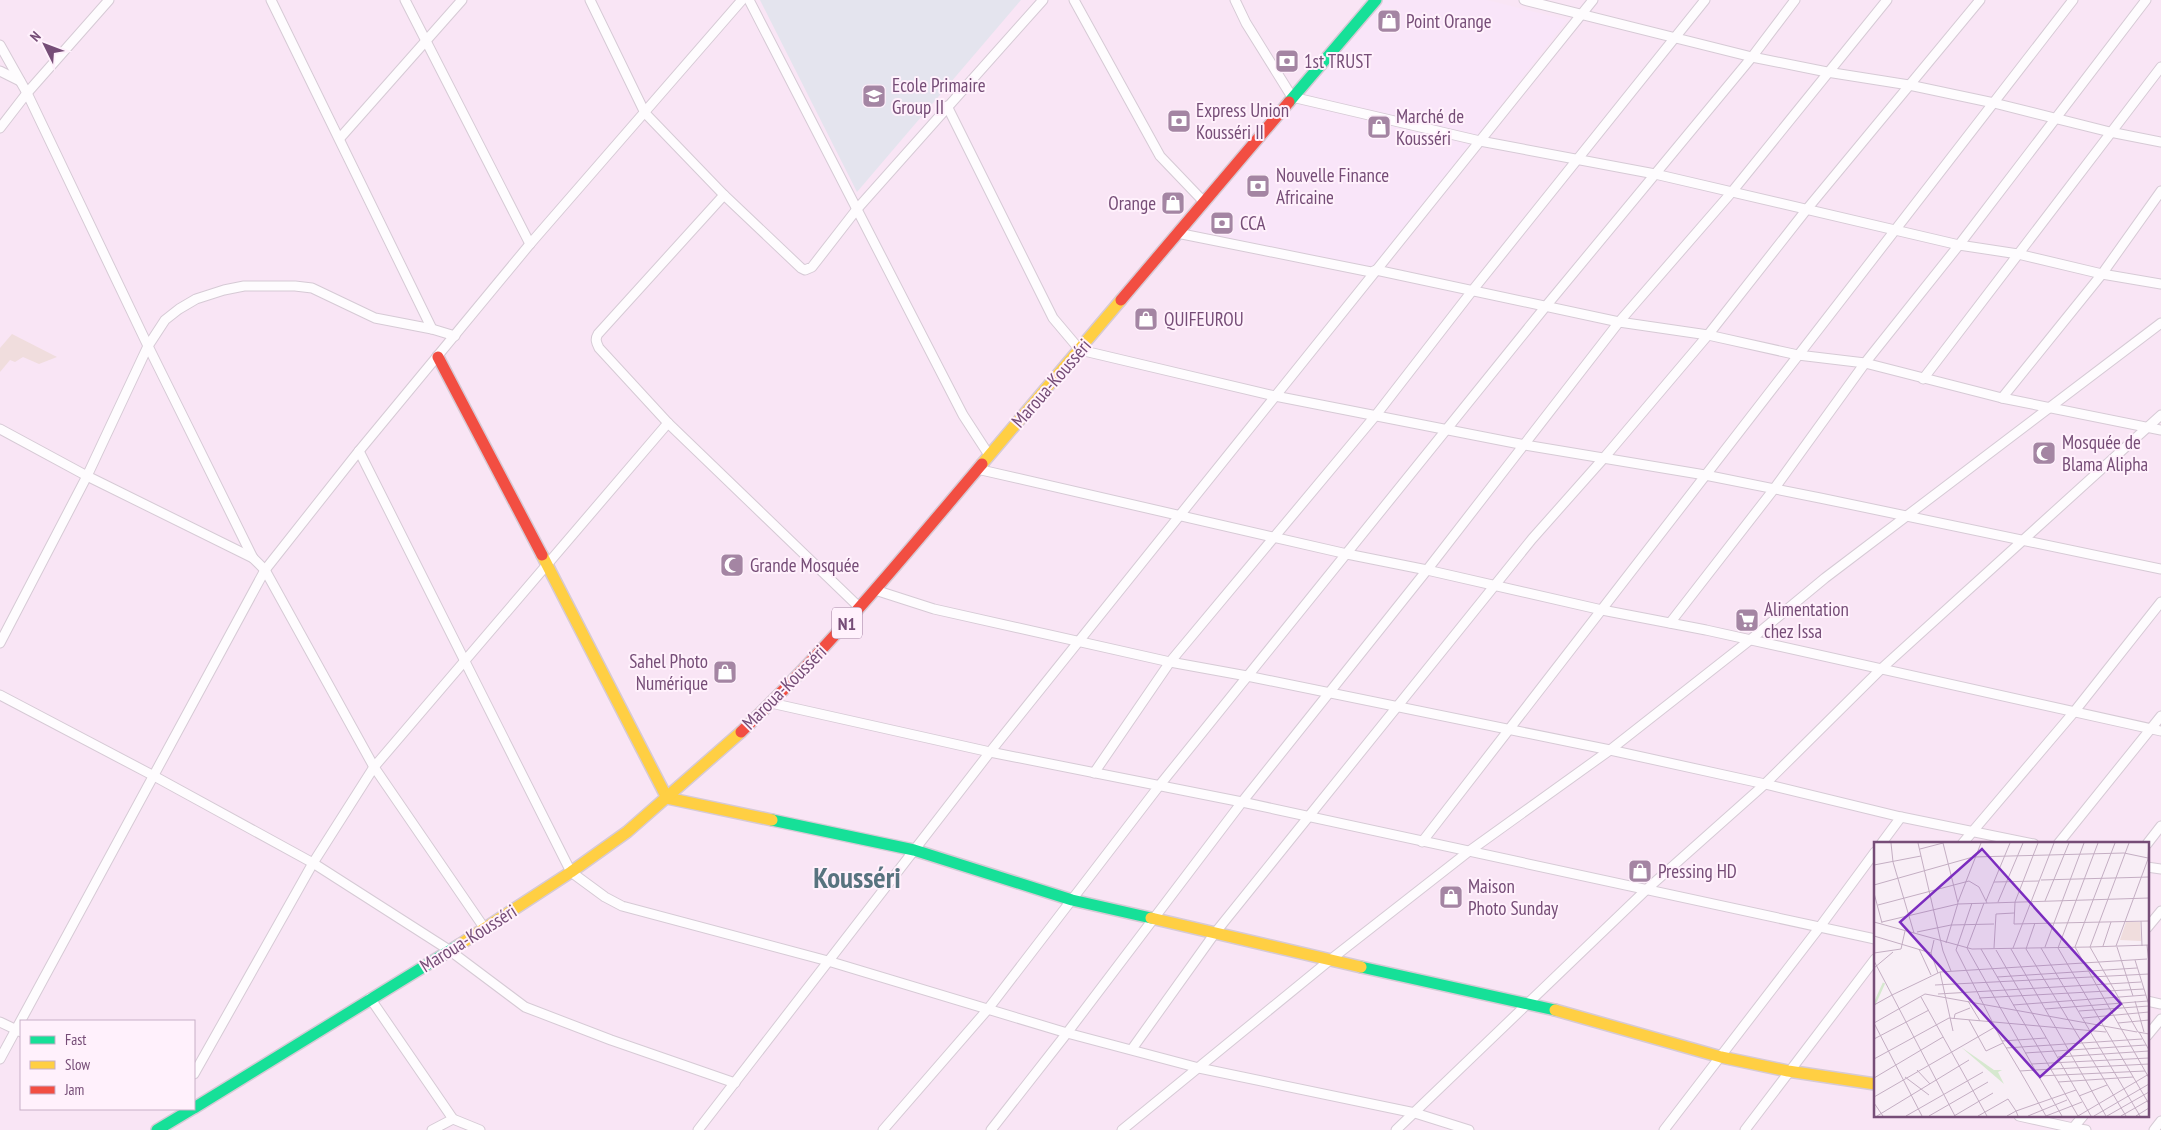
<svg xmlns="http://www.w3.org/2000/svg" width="2161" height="1130" font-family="'PT Sans Narrow',sans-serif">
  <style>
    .residential { fill: #f9e5f5; fill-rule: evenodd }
    .commercial { fill: #f9e5f9 }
    .education { fill: #e4e4ee }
    .green { fill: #f0dddd }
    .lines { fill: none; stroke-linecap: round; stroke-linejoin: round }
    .street-casing { stroke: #d6cad5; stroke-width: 11 }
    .fast-casing { stroke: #d6cad5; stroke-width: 14 }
    .slow-casing { stroke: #d6cad5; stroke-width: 14 }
    .jam-casing { stroke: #d6cad5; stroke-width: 14 }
    .street { stroke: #fefcfe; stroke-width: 9 }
    .fast { stroke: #16e098; stroke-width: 11 }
    .slow { stroke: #ffcf43; stroke-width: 11 }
    .jam { stroke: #f24e42; stroke-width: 11 }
    .labels { text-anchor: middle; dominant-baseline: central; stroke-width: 4; stroke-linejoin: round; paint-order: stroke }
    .shield { fill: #fff1fc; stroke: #9f7e9f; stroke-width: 1 }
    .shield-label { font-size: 18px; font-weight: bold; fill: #764d77 }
    .poi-label { font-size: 19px; fill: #764d77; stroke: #fff1fc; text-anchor: start }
    .street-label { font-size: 19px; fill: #764d77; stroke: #fff1fc }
    .town-label { font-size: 29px; font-weight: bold; fill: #58737f; stroke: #fff1fc }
    .inset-river { fill: none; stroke: #d6e8cf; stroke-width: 2.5 }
    .inset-road { fill: none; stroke: #c4aec3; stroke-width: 1 }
    .view { fill: #7b2cbf; fill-opacity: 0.15; stroke: #7b2cbf; stroke-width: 2.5 }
    .inset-edge { fill: none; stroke: #764d77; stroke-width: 2.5 }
  </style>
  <rect width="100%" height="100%" fill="#f8eef6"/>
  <path class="residential" d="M0 0H2161V1130H0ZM1875 844H2147V1116H1875ZM21 1021H194V1109H21Z"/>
  <path class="commercial" d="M1384 0H1487L1567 20 1371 272 1182 234Z"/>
  <path class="education" d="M760 0H1021L857 192Z"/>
  <path class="green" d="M12 334 57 357 39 364 23 357 15 362 10 360 0 372V348Z"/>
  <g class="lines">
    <g class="street-casing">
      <g id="street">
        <path d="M271 0 432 329"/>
        <path d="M405 0 530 244"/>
        <path d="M590 0 645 113 724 195 801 268 805 270 812 267 857 209 1043 0"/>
        <path d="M749 0 963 415 989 455"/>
        <path d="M1074 0 1160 156 1204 202"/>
        <path d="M1235 0 1246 23 1292 97 1480 141 1655 174 1959 245 2018 254 2102 274 2161 284"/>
        <path d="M1524 0 1752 57 1827 72 1909 85 1994 103 2110 132 2161 142"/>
        <path d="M0 45 27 93 148 346 253 558"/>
        <path d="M0 71 20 81"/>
        <path d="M947 106 1053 318 1080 350 1275 396 1525 445 1705 475 1820 498 2161 569"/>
        <path d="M0 128 27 93 109 0"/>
        <path d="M340 138 462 0"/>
        <path d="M724 195 598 334C595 339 596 342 599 348L668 423 860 608"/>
        <path d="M1177 233 1371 272 1376 270 1619 322 1708 335 1798 355 1865 363 2002 398 2161 430"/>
        <path d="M1923 379 2161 67"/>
        <path d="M2002 398 2102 274 2161 191"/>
        <path d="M0 429 87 476 253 558 265 570 374 767 485 929"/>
        <path d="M359 451 571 872 605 897 622 906 828 961 1067 1033 1199 1068 1415 1113 1469 1130"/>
        <path d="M977 469 1347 554 1427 570 1602 610 1706 630 2161 731"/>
        <path d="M875 590 934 609 1170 662 1247 676 1610 750 1765 784 1901 817 2034 844"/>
        <path d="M1670 623 1774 489 1865 363 1959 245 2146 0"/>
        <path d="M0 643 87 476 148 346 165 320 179 309 196 299 224 290 244 286H295L312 288 375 318 432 329 455 336"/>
        <path d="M0 695 154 776 313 863 449 950 525 1007 611 1040 735 1083"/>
        <path d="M771 703 990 752 1242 802 1875 939"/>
        <path d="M1094 773 1170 662 1376 415 1472 291 1705 0"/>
        <path d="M1422 842 2073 0"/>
        <path d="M1881 844 1901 817"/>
        <path d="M1962 844 2074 712 2161 602"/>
        <path d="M2058 844 2161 716"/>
        <path d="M2147 844 2161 826"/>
        <path d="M2147 867 2161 869"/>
        <path d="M2147 928 2161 911"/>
        <path d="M370 998 453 1119 480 1130"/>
        <path d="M2147 1001 2161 1004"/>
        <path d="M0 1022 21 1032"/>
        <path d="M2147 1036 2161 1019"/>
        <path d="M1132 1049 1215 933 1532 539 1603 459 1708 335 1807 209 1980 0"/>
        <path d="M0 1059 265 570 359 451 530 244 742 0"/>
        <path d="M194 1074 313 863 374 767 668 423"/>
        <path d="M2019 1116 2073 1128 2083 1116"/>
        <path d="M432 1130 453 1119"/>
        <path d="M698 1130 990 752 1593 0"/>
        <path d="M883 1130 988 1009 1159 786 1546 306 1752 57 1795 0"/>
        <path d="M991 1130 1067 1033 1242 802 1427 570 1619 322 1731 193 1887 0"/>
        <path d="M1122 1130 1330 960 1468 852 1610 750 1750 640 1825 578 2161 323"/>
        <path d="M1396 1130 1647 889 1765 784 1881 669 2161 415"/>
        <path d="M1664 1130 1819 928 1875 852"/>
        <path d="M1745 1130 1875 959"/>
        <path d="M2071 1130 2073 1128 2086 1130"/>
        <path d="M2154 1130 2161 1121"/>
      </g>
    </g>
    <g class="fast-casing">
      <g id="fast">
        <path d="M1289 102 1376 0"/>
        <path d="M772 820 914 850 1072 900 1151 918"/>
        <path d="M1361 967 1555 1010"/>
        <path d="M194 1108 459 945"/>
        <path d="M157 1130 192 1109"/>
      </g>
    </g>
    <g class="slow-casing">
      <g id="slow">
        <path d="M982 464 1121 300"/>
        <path d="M542 555 667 798 772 820"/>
        <path d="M1151 918 1361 967"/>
        <path d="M459 945 571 872 627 832 741 732"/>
        <path d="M1555 1010 1721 1057 1788 1071 1875 1084"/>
      </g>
    </g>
    <g class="jam-casing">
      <g id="jam">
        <path d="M1121 300 1289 102"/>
        <path d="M438 357 542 555"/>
        <path d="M741 732C828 649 904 556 982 464"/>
      </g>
    </g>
    <use href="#street" class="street"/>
    <use href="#fast" class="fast"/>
    <use href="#slow" class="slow"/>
    <use href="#jam" class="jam"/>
  </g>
  <defs>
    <g id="shop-square" transform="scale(1.25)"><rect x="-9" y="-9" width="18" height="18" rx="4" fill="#a485a3" stroke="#fff1fc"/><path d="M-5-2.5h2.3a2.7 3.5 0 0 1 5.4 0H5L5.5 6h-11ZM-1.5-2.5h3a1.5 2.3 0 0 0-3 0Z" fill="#fff"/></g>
    <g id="bank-square" transform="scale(1.25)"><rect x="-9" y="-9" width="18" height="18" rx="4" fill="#a485a3" stroke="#fff1fc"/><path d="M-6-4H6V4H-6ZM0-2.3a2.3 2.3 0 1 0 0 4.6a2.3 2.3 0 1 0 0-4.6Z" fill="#fff"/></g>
    <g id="school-square" transform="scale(1.25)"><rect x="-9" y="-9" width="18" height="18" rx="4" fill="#a485a3" stroke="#fff1fc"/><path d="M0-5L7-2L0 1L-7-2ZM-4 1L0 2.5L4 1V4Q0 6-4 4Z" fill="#fff"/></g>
    <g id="mosque-square" transform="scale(1.25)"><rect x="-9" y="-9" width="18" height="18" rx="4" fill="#a485a3" stroke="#fff1fc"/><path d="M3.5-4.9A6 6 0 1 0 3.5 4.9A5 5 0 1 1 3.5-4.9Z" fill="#fff"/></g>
    <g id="supermarket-square" transform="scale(1.25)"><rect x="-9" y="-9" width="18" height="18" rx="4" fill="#a485a3" stroke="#fff1fc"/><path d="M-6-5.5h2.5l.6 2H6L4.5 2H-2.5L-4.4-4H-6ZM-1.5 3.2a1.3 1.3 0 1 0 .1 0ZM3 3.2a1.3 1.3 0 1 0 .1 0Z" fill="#fff"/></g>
  </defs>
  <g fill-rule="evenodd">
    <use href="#shop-square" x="1389" y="21"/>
    <use href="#bank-square" x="1287" y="61"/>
    <use href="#school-square" x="874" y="96"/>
    <use href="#bank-square" x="1179" y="121"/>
    <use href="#shop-square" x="1379" y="127"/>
    <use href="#bank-square" x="1258" y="186"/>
    <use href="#shop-square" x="1173" y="203"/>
    <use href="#bank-square" x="1222" y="223"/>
    <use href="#shop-square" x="1146" y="319"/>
    <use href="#mosque-square" x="2044" y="453"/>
    <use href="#mosque-square" x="732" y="565"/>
    <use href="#supermarket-square" x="1747" y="620"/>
    <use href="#shop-square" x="725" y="672"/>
    <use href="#shop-square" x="1640" y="871"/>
    <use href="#shop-square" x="1451" y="897"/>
  </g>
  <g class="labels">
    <rect class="shield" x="832" y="607.5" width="30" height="31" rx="4"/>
    <g class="shield-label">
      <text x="847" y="623">N1</text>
    </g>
    <g class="poi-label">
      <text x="1406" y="21">Point Orange</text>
      <text x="1304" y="61">1st TRUST</text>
      <text x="892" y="85">Ecole Primaire<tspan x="892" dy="22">Group II</tspan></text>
      <text x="1196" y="110">Express Union<tspan x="1196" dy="22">Kousséri II</tspan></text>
      <text x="1396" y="116">Marché de<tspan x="1396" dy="22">Kousséri</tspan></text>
      <text x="1276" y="175">Nouvelle Finance<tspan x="1276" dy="22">Africaine</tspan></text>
      <text x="1156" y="203" text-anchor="end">Orange</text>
      <text x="1240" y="223">CCA</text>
      <text x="1164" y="319">QUIFEUROU</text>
      <text x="2062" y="442">Mosquée de<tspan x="2062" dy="22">Blama Alipha</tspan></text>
      <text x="750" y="565">Grande Mosquée</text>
      <text x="1764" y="609">Alimentation<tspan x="1764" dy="22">chez Issa</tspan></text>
      <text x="708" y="661" text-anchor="end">Sahel Photo<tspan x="708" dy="22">Numérique</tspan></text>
      <text x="1658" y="871">Pressing HD</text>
      <text x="1468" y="886">Maison<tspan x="1468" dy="22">Photo Sunday</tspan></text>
    </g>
    <g class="street-label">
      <text transform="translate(1051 383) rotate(-49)">Maroua-Kousséri</text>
      <text transform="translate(784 687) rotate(-45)">Maroua-Kousséri</text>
      <text transform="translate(468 938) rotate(-32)">Maroua-Kousséri</text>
    </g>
    <g class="town-label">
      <text x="857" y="877">Kousséri</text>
    </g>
  </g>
  <g transform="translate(1874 842)">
    <rect width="275" height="275" fill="#f8eef6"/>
    <path d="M252 80H266L267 99 246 98Z" fill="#f0dddd"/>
    <path d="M87 205 120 228H128L124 230 130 242Z" fill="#d6e8cf"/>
    <path class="inset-river" d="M0 163 10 141"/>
    <path class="inset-road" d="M17 1 19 20 40 91M44 1 69 109 77 129M69 1 84 61 72 101M164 1 141 60 140 82 275 79M224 1 184 106 275 262M241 1 201 105 275 236M255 1 216 105 275 103M46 7 69 1M0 23 47 14M167 38 275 35M120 40 165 39M0 43 99 15 250 11 274 16M0 51 8 81M112 59 136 1M171 59 195 1M84 60 107 1M124 60 149 1M98 61 82 108 128 199 172 196M110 61 93 106 161 228 275 222M4 63 95 39 105 45 113 61M267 79 268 104M0 80 98 107 216 105 264 190 275 192M8 80 84 62 275 56M161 81 152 107 252 274M43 90 77 83 120 82M0 94 57 111M60 98 57 111 64 131M273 103 275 122M229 104 237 80M242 104 274 17 275 1M171 105 210 1M243 105 259 154M120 106 122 72 140 71M139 106 180 1M167 106 266 274M45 107 57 133M107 107 204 274 275 232M137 107 232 274M122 108 217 274M0 111 27 107 31 89M261 118 275 163M0 119 18 153 66 130 273 117M0 126 19 110M66 130 79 189M123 135 263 126M61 143 275 132M64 152 267 140M47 155 113 274M105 156 270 147M94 159 106 179M261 159 270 190M0 163 18 153 81 274M139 163 272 153M171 167 274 159M205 169 275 164M209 176 275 170M80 177 81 172 96 166M95 178 112 209 129 201M244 181 275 178M265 190 275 208M0 197 55 168M128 199 146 229 161 228 188 274M132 206 268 197M151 211 272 203M184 215 275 209M0 217 75 176 232 190M157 222 275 216M43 228 56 242M146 229 172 274M165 234 271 229M31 235 55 253M0 236 69 195M184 240 259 235M205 254 233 243M0 255 121 185M0 261 9 274M3 274 95 218M32 274 109 230M48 274 0 181 51 152 263 190M55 274 114 240M80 274 119 251M104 274 134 257 142 269 202 248M133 274 142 269 144 274M154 274 193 258M172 274 208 260M220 274 275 242M233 274 275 250M247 274 275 258M262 274 275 266"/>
    <path class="view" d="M108 7 247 162 166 235 26 80Z"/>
    <rect width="275" height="275" class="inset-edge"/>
  </g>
  <rect x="20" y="1020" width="175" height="90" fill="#fff1fc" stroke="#c8afc7"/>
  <rect x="30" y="1036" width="25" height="8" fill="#16e098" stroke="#c8afc7"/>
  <text x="65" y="1045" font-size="15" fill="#764d77">Fast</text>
  <rect x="30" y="1061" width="25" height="8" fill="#ffcf43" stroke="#c8afc7"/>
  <text x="65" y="1070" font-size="15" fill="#764d77">Slow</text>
  <rect x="30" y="1086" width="25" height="8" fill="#f24e42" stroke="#c8afc7"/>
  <text x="65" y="1095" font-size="15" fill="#764d77">Jam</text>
  <g transform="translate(45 45) rotate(312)" stroke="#fff1fc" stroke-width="4" paint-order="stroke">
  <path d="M0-4L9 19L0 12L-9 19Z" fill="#764d77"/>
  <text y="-8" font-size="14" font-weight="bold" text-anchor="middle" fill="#764d77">N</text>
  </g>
</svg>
